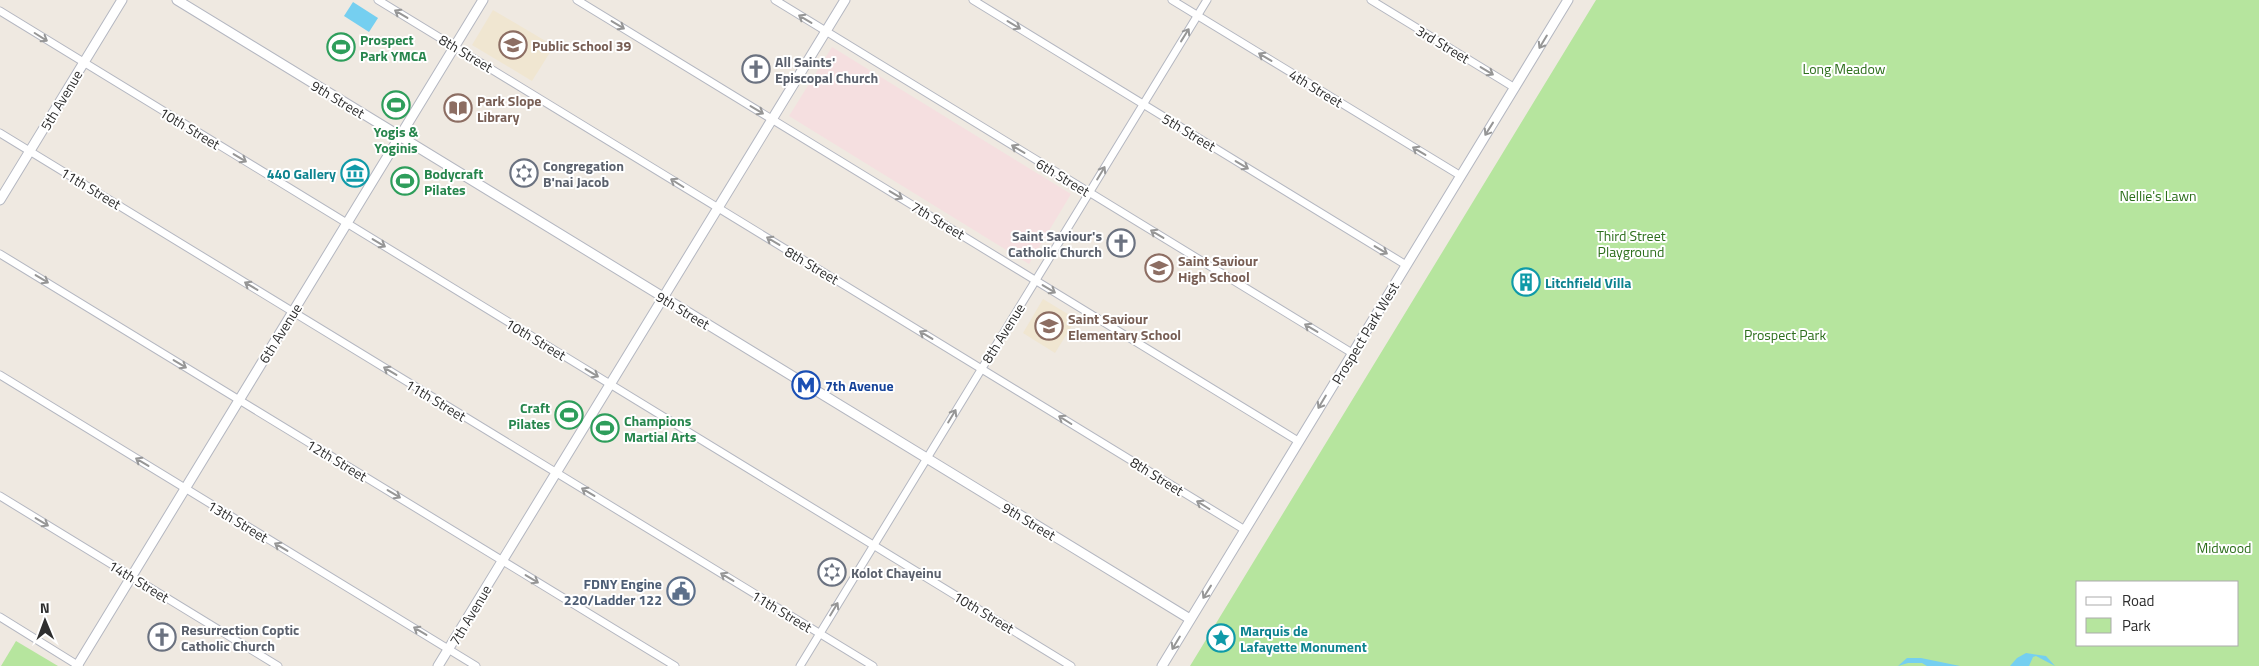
<svg xmlns="http://www.w3.org/2000/svg" width="2259" height="666" font-family="'Titillium Web',sans-serif">
  <style>
    .education { fill: #f0e6d1 }
    .medical { fill: #f5dfe0 }
    .green { fill: #b6e59e; fill-rule: evenodd }
    .water { fill: #75cff0 }
    .lines { fill: none; stroke-linecap: round; stroke-linejoin: round }
    .minor-casing { stroke: #b4b7c1; stroke-width: 9 }
    .tertiary-casing { stroke: #b4b7c1; stroke-width: 11 }
    .minor { stroke: #fff; stroke-width: 7 }
    .tertiary { stroke: #fff; stroke-width: 9 }
    .oneway { stroke: #969696 }
    .labels { text-anchor: middle; dominant-baseline: central; stroke-width: 4; stroke-linejoin: round; paint-order: stroke }
    .leisure-label { font-size: 14px; font-weight: bold; fill: #27864d; stroke: #fff; text-anchor: start }
    .street-label { font-size: 14px; fill: #2e2e2e; stroke: #fff }
    .education-label { font-size: 14px; font-weight: bold; fill: #785e54; stroke: #fff; text-anchor: start }
    .worship-label { font-size: 14px; font-weight: bold; fill: #5b616d; stroke: #fff; text-anchor: start }
    .park-label { font-size: 14px; fill: #2c6e1b; stroke: #fff }
    .culture-label { font-size: 14px; font-weight: bold; fill: #0d838f; stroke: #fff; text-anchor: start }
    .transit-label { font-size: 14px; font-weight: bold; fill: #164399; stroke: #fff; text-anchor: start }
    .service-label { font-size: 14px; font-weight: bold; fill: #4e5e75; stroke: #fff; text-anchor: end }
  </style>
  <rect width="100%" height="100%" fill="#efe9e1"/>
  <g class="education">
    <path d="M493 10 554 46 532 81 472 45Z"/>
    <path d="M1043 299 1076 319 1055 353 1023 333Z"/>
  </g>
  <path class="medical" d="M832 47 1071 194 1029 264 789 116Z"/>
  <g class="green">
    <path d="M1596 0H2259V666H1190ZM2078 582H2238V645H2078Z"/>
    <path d="M16 641 58 666H1Z"/>
  </g>
  <g class="water">
    <path d="M353 2 378 18 369 32 344 16Z"/>
    <path d="M2026 653 2046 656 2055 666 2036 656 2033 657 2029 666H2010L2017 658Z"/>
    <path d="M1907 658H1921L1960 666H1927L1922 663H1908L1898 666Z"/>
  </g>
  <g class="lines">
    <g class="minor-casing">
      <g id="minor">
        <path d="M378 0 1245 530"/>
        <path d="M577 0 1298 441"/>
        <path d="M775 0 1352 353"/>
        <path d="M973 0 1406 265"/>
        <path d="M1172 0 1461 176"/>
        <path d="M1371 0 1515 88"/>
        <path d="M0 11 1071 666"/>
        <path d="M0 133 873 666"/>
        <path d="M0 254 675 666"/>
        <path d="M0 375 476 666"/>
        <path d="M0 496 278 666"/>
        <path d="M0 617 79 666"/>
        <path d="M800 666 1207 0"/>
      </g>
    </g>
    <g class="tertiary-casing">
      <g id="tertiary">
        <path d="M177 0 1190 619"/>
        <path d="M0 200 122 0"/>
        <path d="M77 666 483 0"/>
        <path d="M438 666 845 0"/>
        <path d="M1162 666 1568 0"/>
      </g>
    </g>
    <use href="#minor" class="minor"/>
    <use href="#tertiary" class="tertiary"/>
  </g>
  <defs><path id="oneway-shaft" d="M-6 0H5M1.5-3L5.5 0L1.5 3" fill="none" stroke-width="1.6" stroke-linecap="round" stroke-linejoin="round" transform="scale(1.25)"/></defs>
  <g class="oneway">
    <use href="#oneway-shaft" transform="translate(401 14) rotate(-149)"/>
    <use href="#oneway-shaft" transform="translate(805 19) rotate(-149)"/>
    <use href="#oneway-shaft" transform="translate(618 25) rotate(31)"/>
    <use href="#oneway-shaft" transform="translate(1014 25) rotate(31)"/>
    <use href="#oneway-shaft" transform="translate(1185 35) rotate(-58)"/>
    <use href="#oneway-shaft" transform="translate(41 37) rotate(32)"/>
    <use href="#oneway-shaft" transform="translate(1543 42) rotate(121)"/>
    <use href="#oneway-shaft" transform="translate(1265 57) rotate(-149)"/>
    <use href="#oneway-shaft" transform="translate(1487 71) rotate(31)"/>
    <use href="#oneway-shaft" transform="translate(757 110) rotate(31)"/>
    <use href="#oneway-shaft" transform="translate(1489 129) rotate(122)"/>
    <use href="#oneway-shaft" transform="translate(1018 149) rotate(-149)"/>
    <use href="#oneway-shaft" transform="translate(1419 151) rotate(-149)"/>
    <use href="#oneway-shaft" transform="translate(240 158) rotate(31)"/>
    <use href="#oneway-shaft" transform="translate(1242 165) rotate(31)"/>
    <use href="#oneway-shaft" transform="translate(1101 173) rotate(-59)"/>
    <use href="#oneway-shaft" transform="translate(677 183) rotate(-148)"/>
    <use href="#oneway-shaft" transform="translate(896 195) rotate(31)"/>
    <use href="#oneway-shaft" transform="translate(1157 234) rotate(-149)"/>
    <use href="#oneway-shaft" transform="translate(773 241) rotate(-149)"/>
    <use href="#oneway-shaft" transform="translate(379 243) rotate(31)"/>
    <use href="#oneway-shaft" transform="translate(1381 250) rotate(31)"/>
    <use href="#oneway-shaft" transform="translate(42 279) rotate(31)"/>
    <use href="#oneway-shaft" transform="translate(251 286) rotate(-149)"/>
    <use href="#oneway-shaft" transform="translate(1049 289) rotate(31)"/>
    <use href="#oneway-shaft" transform="translate(1311 328) rotate(-149)"/>
    <use href="#oneway-shaft" transform="translate(926 335) rotate(-149)"/>
    <use href="#oneway-shaft" transform="translate(180 364) rotate(31)"/>
    <use href="#oneway-shaft" transform="translate(390 371) rotate(-149)"/>
    <use href="#oneway-shaft" transform="translate(592 373) rotate(31)"/>
    <use href="#oneway-shaft" transform="translate(1322 402) rotate(121)"/>
    <use href="#oneway-shaft" transform="translate(952 416) rotate(-59)"/>
    <use href="#oneway-shaft" transform="translate(1065 420) rotate(-148)"/>
    <use href="#oneway-shaft" transform="translate(142 462) rotate(-149)"/>
    <use href="#oneway-shaft" transform="translate(588 492) rotate(-149)"/>
    <use href="#oneway-shaft" transform="translate(394 494) rotate(31)"/>
    <use href="#oneway-shaft" transform="translate(1203 505) rotate(-148)"/>
    <use href="#oneway-shaft" transform="translate(42 522) rotate(31)"/>
    <use href="#oneway-shaft" transform="translate(281 547) rotate(-149)"/>
    <use href="#oneway-shaft" transform="translate(727 577) rotate(-149)"/>
    <use href="#oneway-shaft" transform="translate(532 579) rotate(31)"/>
    <use href="#oneway-shaft" transform="translate(1207 592) rotate(122)"/>
    <use href="#oneway-shaft" transform="translate(834 609) rotate(-59)"/>
    <use href="#oneway-shaft" transform="translate(420 631) rotate(-149)"/>
    <use href="#oneway-shaft" transform="translate(1176 643) rotate(121)"/>
  </g>
  <defs>
    <g id="school-ring" transform="scale(1.4375)"><circle r="9.5" fill="#fff" stroke="#8d6e63" stroke-width="1.5"/><path d="M0-5L7-2L0 1L-7-2ZM-4 1L0 2.5L4 1V4Q0 6-4 4Z" fill="#8d6e63"/></g>
    <g id="stadium-ring" transform="scale(1.4375)"><circle r="9.5" fill="#fff" stroke="#2e9e5b" stroke-width="1.5"/><path d="M0-5a6.5 5 0 1 0 0 10a6.5 5 0 1 0 0-10ZM-3.5-1.8h7v3.6h-7Z" fill="#2e9e5b"/></g>
    <g id="church-ring" transform="scale(1.4375)"><circle r="9.5" fill="#fff" stroke="#6b7280" stroke-width="1.5"/><path d="M-1.2-6h2.4v3.5h3.3v2.4h-3.3V6h-2.4V-.1h-3.3v-2.4h3.3Z" fill="#6b7280"/></g>
    <g id="library-ring" transform="scale(1.4375)"><circle r="9.5" fill="#fff" stroke="#8d6e63" stroke-width="1.5"/><path d="M-6-4Q-3-5.5-.7-3.5V5Q-3 3-6 4ZM6-4Q3-5.5 .7-3.5V5Q3 3 6 4Z" fill="#8d6e63"/></g>
    <g id="museum-ring" transform="scale(1.4375)"><circle r="9.5" fill="#fff" stroke="#0f9aa8" stroke-width="1.5"/><path d="M0-6L6-3V-2H-6V-3ZM-5-1h2V3h-2ZM-1-1h2V3h-2ZM3-1h2V3H3ZM-6 4H6V6H-6Z" fill="#0f9aa8"/></g>
    <g id="synagogue-ring" transform="scale(1.4375)"><circle r="9.5" fill="#fff" stroke="#6b7280" stroke-width="1.5"/><path d="M0-6.5L5.6 3.2H-5.6ZM0 6.5L5.6-3.2H-5.6Z" fill="#6b7280"/></g>
    <g id="building-ring" transform="scale(1.4375)"><circle r="9.5" fill="#fff" stroke="#0f9aa8" stroke-width="1.5"/><path d="M-4-6H4V6H1V3H-1V6H-4ZM-2.5-4.3h1.7v1.8h-1.7ZM.8-4.3h1.7v1.8H.8ZM-2.5-1h1.7V.8h-1.7ZM.8-1h1.7V.8H.8Z" fill="#0f9aa8"/></g>
    <g id="metro-ring" transform="scale(1.4375)"><circle r="9.5" fill="#fff" stroke="#1a4fb4" stroke-width="1.5"/><path d="M-5.5 5V-5H-3L0 0L3-5H5.5V5H3V-.5L0 4L-3-.5V5Z" fill="#1a4fb4"/></g>
    <g id="civic-ring" transform="scale(1.4375)"><circle r="9.5" fill="#fff" stroke="#5c6f8a" stroke-width="1.5"/><path d="M-.6-6.5H3V-4.5H.6V-3L4-1V1h2V6H-6V1h2V-1L-.6-3ZM-1.2 2.5V6h2.4V2.5Z" fill="#5c6f8a"/></g>
    <g id="sight-ring" transform="scale(1.4375)"><circle r="9.5" fill="#fff" stroke="#0f9aa8" stroke-width="1.5"/><path d="M0-6L1.8-2.2L6-1.7L2.9 1.2L3.7 5.4L0 3.3L-3.7 5.4L-2.9 1.2L-6-1.7L-1.8-2.2Z" fill="#0f9aa8"/></g>
  </defs>
  <g fill-rule="evenodd">
    <use href="#school-ring" x="513" y="45"/>
    <use href="#stadium-ring" x="341" y="47"/>
    <use href="#church-ring" x="756" y="69"/>
    <use href="#stadium-ring" x="396" y="105"/>
    <use href="#library-ring" x="458" y="108"/>
    <use href="#museum-ring" x="355" y="173"/>
    <use href="#synagogue-ring" x="524" y="173"/>
    <use href="#stadium-ring" x="405" y="181"/>
    <use href="#church-ring" x="1121" y="243"/>
    <use href="#school-ring" x="1159" y="268"/>
    <use href="#building-ring" x="1526" y="282"/>
    <use href="#school-ring" x="1049" y="326"/>
    <use href="#metro-ring" x="806" y="385"/>
    <use href="#stadium-ring" x="569" y="415"/>
    <use href="#stadium-ring" x="605" y="428"/>
    <use href="#synagogue-ring" x="832" y="572"/>
    <use href="#civic-ring" x="681" y="591"/>
    <use href="#church-ring" x="162" y="637"/>
    <use href="#sight-ring" x="1221" y="638"/>
  </g>
  <g class="labels">
    <g class="leisure-label">
      <text x="360" y="39">Prospect<tspan x="360" dy="16">Park YMCA</tspan></text>
      <text x="396" y="131" text-anchor="middle">Yogis &amp;<tspan x="396" dy="16">Yoginis</tspan></text>
      <text x="424" y="173">Bodycraft<tspan x="424" dy="16">Pilates</tspan></text>
      <text x="550" y="407" text-anchor="end">Craft<tspan x="550" dy="16">Pilates</tspan></text>
      <text x="624" y="420">Champions<tspan x="624" dy="16">Martial Arts</tspan></text>
    </g>
    <g class="street-label">
      <text transform="translate(1443 44) rotate(31)">3rd Street</text>
      <text transform="translate(466 53) rotate(31)">8th Street</text>
      <text transform="translate(1316 88) rotate(31)">4th Street</text>
      <text transform="translate(338 99) rotate(31)">9th Street</text>
      <text transform="translate(61 100) rotate(-59)">5th Avenue</text>
      <text transform="translate(190 128) rotate(31)">10th Street</text>
      <text transform="translate(1189 132) rotate(31)">5th Street</text>
      <text transform="translate(1063 177) rotate(31)">6th Street</text>
      <text transform="translate(91 188) rotate(31)">11th Street</text>
      <text transform="translate(938 220) rotate(31)">7th Street</text>
      <text transform="translate(812 265) rotate(31)">8th Street</text>
      <text transform="translate(683 310) rotate(31)">9th Street</text>
      <text transform="translate(280 333) rotate(-58)">6th Avenue</text>
      <text transform="translate(1003 333) rotate(-58)">8th Avenue</text>
      <text transform="translate(1365 333) rotate(-59)">Prospect Park West</text>
      <text transform="translate(536 339) rotate(31)">10th Street</text>
      <text transform="translate(436 400) rotate(31)">11th Street</text>
      <text transform="translate(337 460) rotate(31)">12th Street</text>
      <text transform="translate(1157 476) rotate(32)">8th Street</text>
      <text transform="translate(238 521) rotate(31)">13th Street</text>
      <text transform="translate(1029 521) rotate(31)">9th Street</text>
      <text transform="translate(139 581) rotate(31)">14th Street</text>
      <text transform="translate(782 611) rotate(31)">11th Street</text>
      <text transform="translate(984 612) rotate(31)">10th Street</text>
      <text transform="translate(470 615) rotate(-59)">7th Avenue</text>
    </g>
    <g class="education-label">
      <text x="532" y="45">Public School 39</text>
      <text x="477" y="100">Park Slope<tspan x="477" dy="16">Library</tspan></text>
      <text x="1178" y="260">Saint Saviour<tspan x="1178" dy="16">High School</tspan></text>
      <text x="1068" y="318">Saint Saviour<tspan x="1068" dy="16">Elementary School</tspan></text>
    </g>
    <g class="worship-label">
      <text x="775" y="61">All Saints'<tspan x="775" dy="16">Episcopal Church</tspan></text>
      <text x="543" y="165">Congregation<tspan x="543" dy="16">B'nai Jacob</tspan></text>
      <text x="1102" y="235" text-anchor="end">Saint Saviour's<tspan x="1102" dy="16">Catholic Church</tspan></text>
      <text x="851" y="572">Kolot Chayeinu</text>
      <text x="181" y="629">Resurrection Coptic<tspan x="181" dy="16">Catholic Church</tspan></text>
    </g>
    <g class="park-label">
      <text x="1844" y="68">Long Meadow</text>
      <text x="2158" y="195">Nellie's Lawn</text>
      <text x="1631" y="235">Third Street<tspan x="1631" dy="16">Playground</tspan></text>
      <text x="1785" y="334">Prospect Park</text>
      <text x="2224" y="547">Midwood</text>
    </g>
    <g class="culture-label">
      <text x="336" y="173" text-anchor="end">440 Gallery</text>
      <text x="1545" y="282">Litchfield Villa</text>
      <text x="1240" y="630">Marquis de<tspan x="1240" dy="16">Lafayette Monument</tspan></text>
    </g>
    <g class="transit-label">
      <text x="825" y="385">7th Avenue</text>
    </g>
    <g class="service-label">
      <text x="662" y="583">FDNY Engine<tspan x="662" dy="16">220/Ladder 122</tspan></text>
    </g>
  </g>
  <rect x="2076" y="581" width="162" height="65" fill="#ffffff" stroke="#ababab"/>
  <rect x="2086" y="597" width="25" height="8" fill="#ffffff" stroke="#ababab"/>
  <text x="2122" y="606" font-size="15" fill="#2e2e2e">Road</text>
  <rect x="2086" y="618" width="25" height="15" fill="#b6e59e" stroke="#ababab"/>
  <text x="2122" y="631" font-size="15" fill="#2e2e2e">Park</text>
  <g transform="translate(45 621) rotate(359)" stroke="#ffffff" stroke-width="4" paint-order="stroke">
  <path d="M0-4L9 19L0 12L-9 19Z" fill="#2e2e2e"/>
  <text y="-8" font-size="14" font-weight="bold" text-anchor="middle" fill="#2e2e2e">N</text>
  </g>
</svg>
